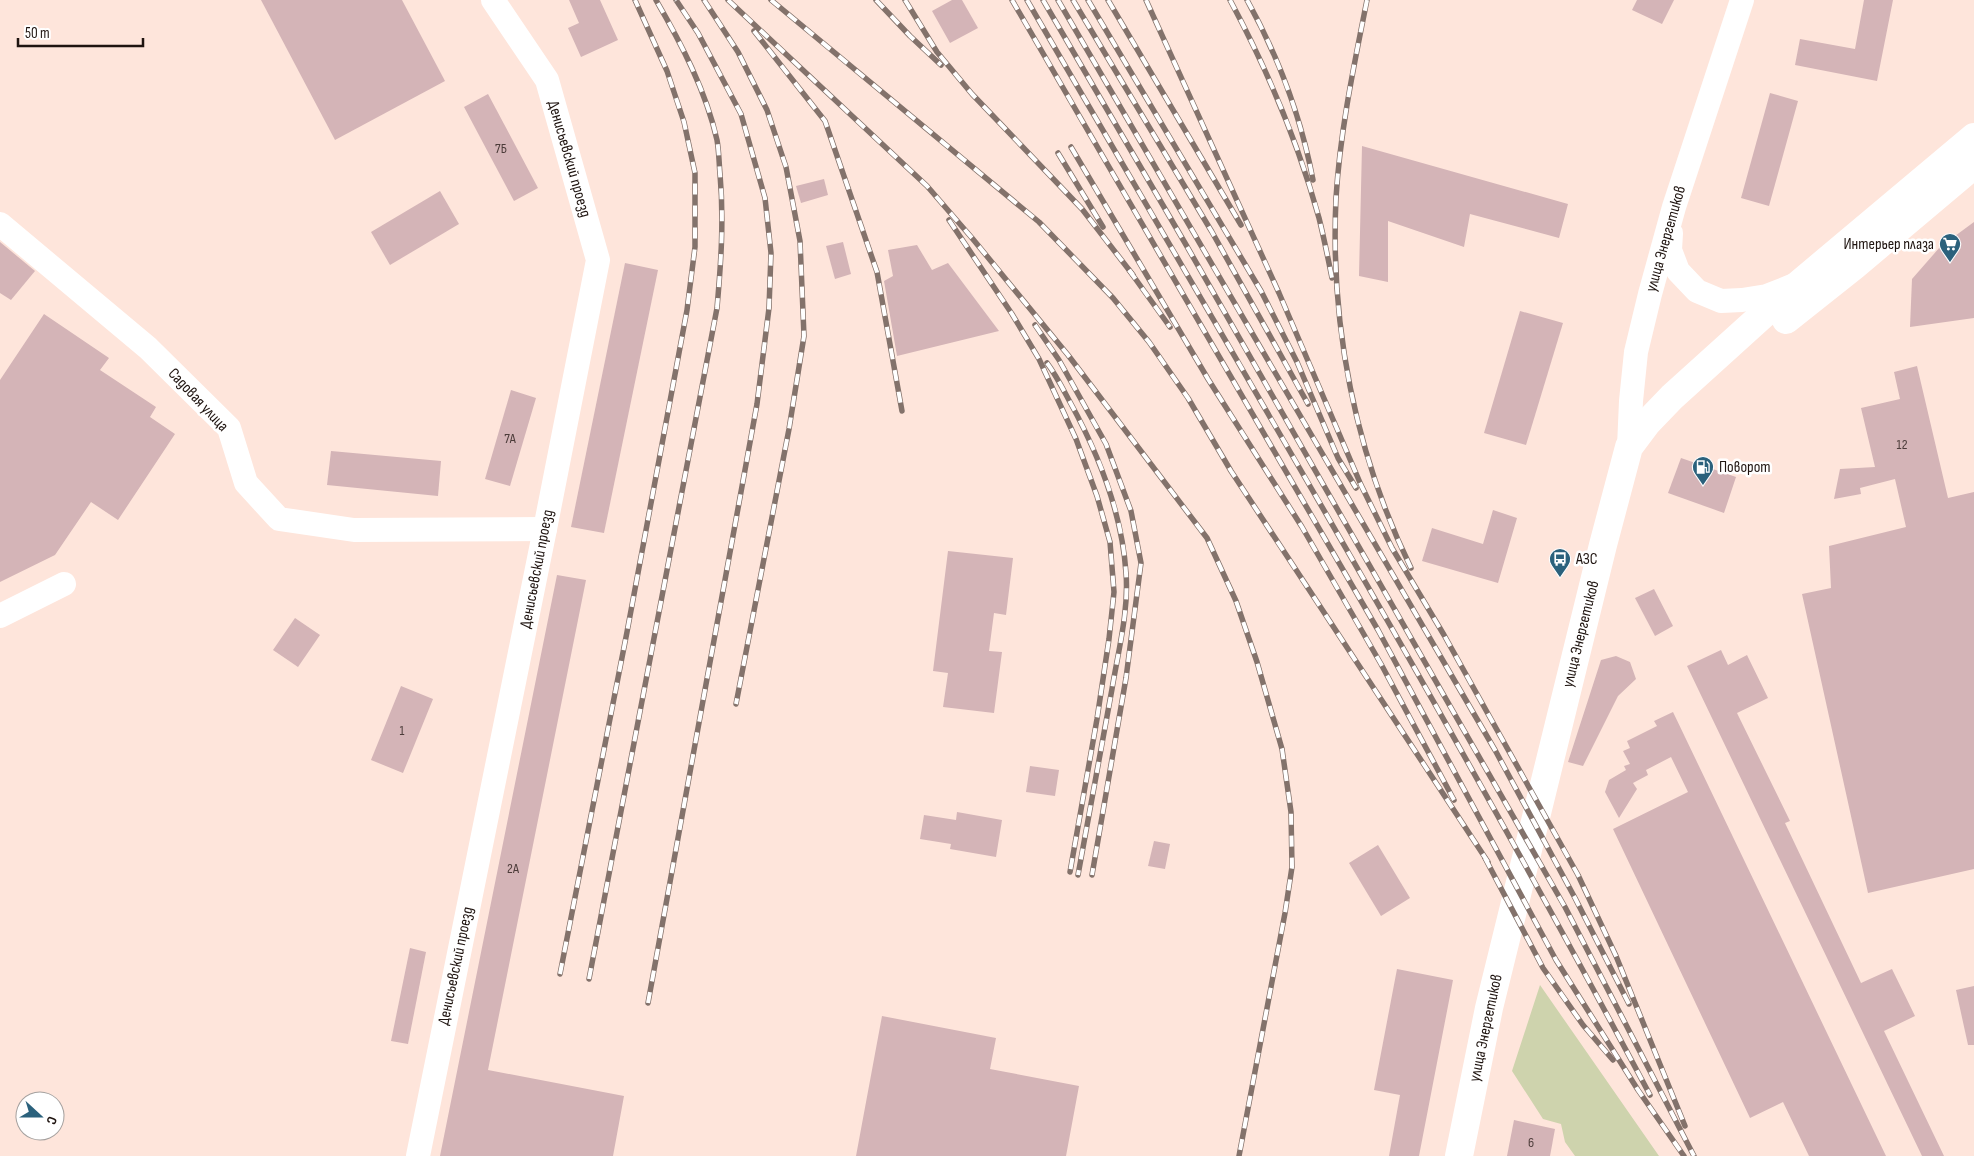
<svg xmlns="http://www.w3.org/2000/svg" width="1974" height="1156" font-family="'Sofia Sans Condensed',sans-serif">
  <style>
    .green { fill: #ced3ad }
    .building { fill: #d4b4b7 }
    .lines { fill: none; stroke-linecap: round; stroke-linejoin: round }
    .minor { stroke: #fff; stroke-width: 24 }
    .major { stroke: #fff; stroke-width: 28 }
    .rail-casing { stroke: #83726b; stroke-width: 5.5 }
    .rail { stroke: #fff; stroke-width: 4; stroke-dasharray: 11; stroke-linecap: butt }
    .labels { text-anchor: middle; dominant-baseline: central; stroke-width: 5; stroke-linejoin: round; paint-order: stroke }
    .number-label { font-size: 14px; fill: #4c3c3a }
    .street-label { font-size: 16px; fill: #1f1410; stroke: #fff }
    .poi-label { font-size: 16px; fill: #1f1410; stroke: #fff; text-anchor: start }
  </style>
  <rect width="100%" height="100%" fill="#fee5db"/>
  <path class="green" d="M1540 985 1659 1156H1575L1565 1142 1561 1124 1543 1119 1512 1071Z"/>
  <g class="building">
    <path d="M261 0H402L445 81 335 140Z"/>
    <path d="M569 0H600L618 40 581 57 568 28 579 23Z"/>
    <path d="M952 0H962L978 28 950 43 932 11Z"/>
    <path d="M1637 0H1674L1662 24 1632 10Z"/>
    <path d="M1864 0H1893L1877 81 1795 65 1800 39 1855 49Z"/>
    <path d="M1770 93 1798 101 1769 206 1741 198Z"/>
    <path d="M488 94 538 188 514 201 464 107Z"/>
    <path d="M1362 146 1568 204 1559 238 1470 214 1464 247 1388 221V282L1359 276Z"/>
    <path d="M824 179 828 195 801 203 796 186Z"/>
    <path d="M440 191 459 224 390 265 371 232Z"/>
    <path d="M1974 222V318L1910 327 1912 279 1940 247Z"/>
    <path d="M0 242 35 271 11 300 0 293Z"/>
    <path d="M843 242 851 274 835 279 826 246Z"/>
    <path d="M917 245 932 270 948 263 999 331 897 356 884 281 893 276 888 250Z"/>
    <path d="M625 263 658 270 604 533 571 527Z"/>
    <path d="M1520 311 1563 323 1526 445 1484 433Z"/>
    <path d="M44 314 109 358 100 370 156 407 150 417 175 434 118 520 91 502 55 555 0 582V380Z"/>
    <path d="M1917 366 1948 498 1974 492V869L1868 893 1802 594 1831 588 1829 546 1906 527 1895 479 1860 488 1861 494 1834 499 1840 469 1875 467 1861 408 1900 399 1894 372Z"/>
    <path d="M511 390 536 398 510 486 485 479Z"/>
    <path d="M331 451 441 461 438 496 327 485Z"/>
    <path d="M1681 458 1736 477 1724 513 1668 493Z"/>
    <path d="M1493 510 1517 518 1498 583 1422 561 1432 528 1483 544Z"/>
    <path d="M948 551 1013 558 1006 615 994 613 989 651 1002 652 994 713 943 707 948 673 933 671Z"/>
    <path d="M557 575 586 580 488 1070 624 1096 613 1156H440Z"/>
    <path d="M1654 589 1673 626 1655 636 1635 598Z"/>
    <path d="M295 618 320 635 298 667 273 650Z"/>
    <path d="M1721 650 1728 665 1747 655 1768 698 1737 713 1790 821 1785 823 1861 983 1892 969 1915 1016 1884 1031 1944 1156H1922L1687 666Z"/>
    <path d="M1616 656 1630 662 1636 679 1618 696 1583 766 1568 762 1601 660Z"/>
    <path d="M401 686 433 699 403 773 371 760Z"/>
    <path d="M1673 712 1886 1156H1809L1783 1102 1750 1118 1613 829 1688 792 1671 757 1646 770 1648 775 1633 783 1637 789 1619 818 1605 792 1609 780 1626 770 1624 766 1630 764 1623 751 1630 748 1627 741 1657 726 1654 721Z"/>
    <path d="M1030 766 1059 770 1055 796 1026 792Z"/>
    <path d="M957 812 1002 820 996 857 950 849 951 844 920 839 924 815 956 820Z"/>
    <path d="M1154 841 1170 844 1165 869 1148 866Z"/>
    <path d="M1378 845 1410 898 1381 916 1349 863Z"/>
    <path d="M410 948 426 952 408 1044 391 1041Z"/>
    <path d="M1397 969 1453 980 1419 1156H1389L1400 1095 1374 1090Z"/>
    <path d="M1974 986V1045H1968L1956 990Z"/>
    <path d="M882 1016 996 1038 990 1069 1079 1086 1066 1156H856Z"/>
    <path d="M1514 1120 1555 1129 1550 1156H1507Z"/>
  </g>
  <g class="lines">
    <g class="minor">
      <path d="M0 224 148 348 229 428 246 483 279 519 354 530 545 529"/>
      <path d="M1671 233 1670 250 1678 271 1697 291 1721 301 1742 300 1767 296 1792 286"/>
      <path d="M1629 447 1631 401 1636 352 1650 294 1674 207 1742 0"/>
      <path d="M0 616 64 584"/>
      <path d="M418 1156 545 529 598 260 547 80 493 0"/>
    </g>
    <g class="major">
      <path d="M1786 320 1854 266 1974 165"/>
      <path d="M1459 1156 1489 1008 1603 545 1629 447 1647 423 1672 397 1775 304 1974 137"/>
    </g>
    <g class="rail-casing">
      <g id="rail">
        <path d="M704 0 738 52 767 110 786 167 800 241 804 336 789 429 736 704"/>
        <path d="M728 0 927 186 972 238 1068 355 1207 538 1236 601 1257 662 1282 749 1291 812 1292 867 1285 913 1239 1156"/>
        <path d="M771 0 1039 222 1113 298 1149 342 1188 398 1231 471 1488 862"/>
        <path d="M876 0 910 36 941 65"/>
        <path d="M905 0 937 52 972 94 1082 209 1133 275"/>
        <path d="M1012 0 1378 630 1556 960 1638 1090 1684 1156"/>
        <path d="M1027 0C1238 363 1453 724 1650 1095"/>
        <path d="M1043 0 1185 243 1565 907 1694 1156"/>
        <path d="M1058 0 1495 750 1575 898 1629 1004"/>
        <path d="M1073 0 1212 232 1308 404"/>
        <path d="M1088 0 1261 291 1297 362 1338 458 1356 488"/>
        <path d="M1108 0 1241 225"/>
        <path d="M1146 0 1279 293 1361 485 1392 548 1444 635 1578 875 1616 956 1685 1126"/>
        <path d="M1230 0C1267 69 1298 142 1319 218 1324 238 1328 258 1332 278"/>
        <path d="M1247 0C1278 56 1301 117 1313 180"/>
        <path d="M1367 0C1354 65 1340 131 1336 198 1330 325 1355 453 1411 568"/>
        <path d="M754 31 825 121 877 272 902 411"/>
        <path d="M1071 147 1208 379 1302 527 1381 664 1454 800"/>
        <path d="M1058 153 1103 227"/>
        <path d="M949 220 1012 314 1039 359 1076 439 1097 496 1110 542 1114 592 1109 639 1097 719 1070 872"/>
        <path d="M1129 270 1170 327"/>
        <path d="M1035 325 1059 360 1106 444 1131 511 1141 563 1126 678 1092 875"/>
        <path d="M1047 363C1056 375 1063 389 1070 402 1099 455 1122 512 1126 573 1129 611 1118 652 1112 689 1101 751 1089 813 1078 875"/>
        <path d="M1485 858 1543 968 1583 1025 1613 1060"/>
        <path d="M560 974 627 632 687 310 695 247V173L684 122 667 71 635 0"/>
        <path d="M589 979 717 308C721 263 724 219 720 174 719 163 719 151 717 140 706 91 681 43 656 0"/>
        <path d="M648 1003 757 404 769 308 771 253 765 198 741 114 698 33 676 0"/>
      </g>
    </g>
    <use href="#rail" class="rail"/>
  </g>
  <defs>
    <g id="supermarket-pin" transform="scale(1.125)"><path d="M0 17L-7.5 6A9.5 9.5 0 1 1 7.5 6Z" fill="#2b617c" stroke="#fff"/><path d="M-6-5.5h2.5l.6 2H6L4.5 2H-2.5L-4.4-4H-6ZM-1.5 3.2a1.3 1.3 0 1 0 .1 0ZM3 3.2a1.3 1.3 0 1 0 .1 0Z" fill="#fff"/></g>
    <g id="fuel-pin" transform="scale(1.125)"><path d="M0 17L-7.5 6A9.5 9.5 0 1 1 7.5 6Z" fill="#2b617c" stroke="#fff"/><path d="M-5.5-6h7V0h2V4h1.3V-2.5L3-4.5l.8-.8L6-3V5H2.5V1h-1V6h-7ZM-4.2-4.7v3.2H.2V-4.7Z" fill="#fff"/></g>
    <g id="bus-pin" transform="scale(1.125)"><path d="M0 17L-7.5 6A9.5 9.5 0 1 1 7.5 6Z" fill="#2b617c" stroke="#fff"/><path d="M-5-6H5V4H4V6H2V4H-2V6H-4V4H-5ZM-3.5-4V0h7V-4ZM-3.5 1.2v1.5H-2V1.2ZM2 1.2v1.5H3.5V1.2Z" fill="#fff"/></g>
  </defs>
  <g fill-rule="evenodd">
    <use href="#supermarket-pin" x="1950" y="244"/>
    <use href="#fuel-pin" x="1703" y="467"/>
    <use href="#bus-pin" x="1560" y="559"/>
  </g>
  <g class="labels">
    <g class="number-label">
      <text x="501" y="148">7Б</text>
      <text x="510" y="438">7А</text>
      <text x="1902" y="444">12</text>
      <text x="402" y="730">1</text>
      <text x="513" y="868">2А</text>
      <text x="1531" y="1142">6</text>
    </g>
    <g class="street-label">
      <text transform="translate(569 159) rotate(74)">Денисьевский проезд</text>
      <text transform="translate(1666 239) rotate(-74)">улица Энергетиков</text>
      <text transform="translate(198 400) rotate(47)">Садовая улица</text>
      <text transform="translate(537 569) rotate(-79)">Денисьевский проезд</text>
      <text transform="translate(1581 634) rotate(-76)">улица Энергетиков</text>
      <text transform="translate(456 966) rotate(-78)">Денисьевский проезд</text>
      <text transform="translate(1486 1028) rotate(-78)">улица Энергетиков</text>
    </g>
    <g class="poi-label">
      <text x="1934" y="244" text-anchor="end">Интерьер плаза</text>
      <text x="1719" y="467">Поворот</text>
      <text x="1576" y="559">АЗС</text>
    </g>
  </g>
  <g transform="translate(40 1116) rotate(111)"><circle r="24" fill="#ffffff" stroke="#a5a19f"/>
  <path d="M0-4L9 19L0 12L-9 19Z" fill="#2b617c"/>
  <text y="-8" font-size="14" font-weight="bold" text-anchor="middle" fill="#1f1410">С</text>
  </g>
  <path d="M18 38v8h125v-8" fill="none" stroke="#1f1410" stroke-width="2.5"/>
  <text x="25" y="38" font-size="15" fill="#1f1410" stroke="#ffffff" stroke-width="4" paint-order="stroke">50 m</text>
</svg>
